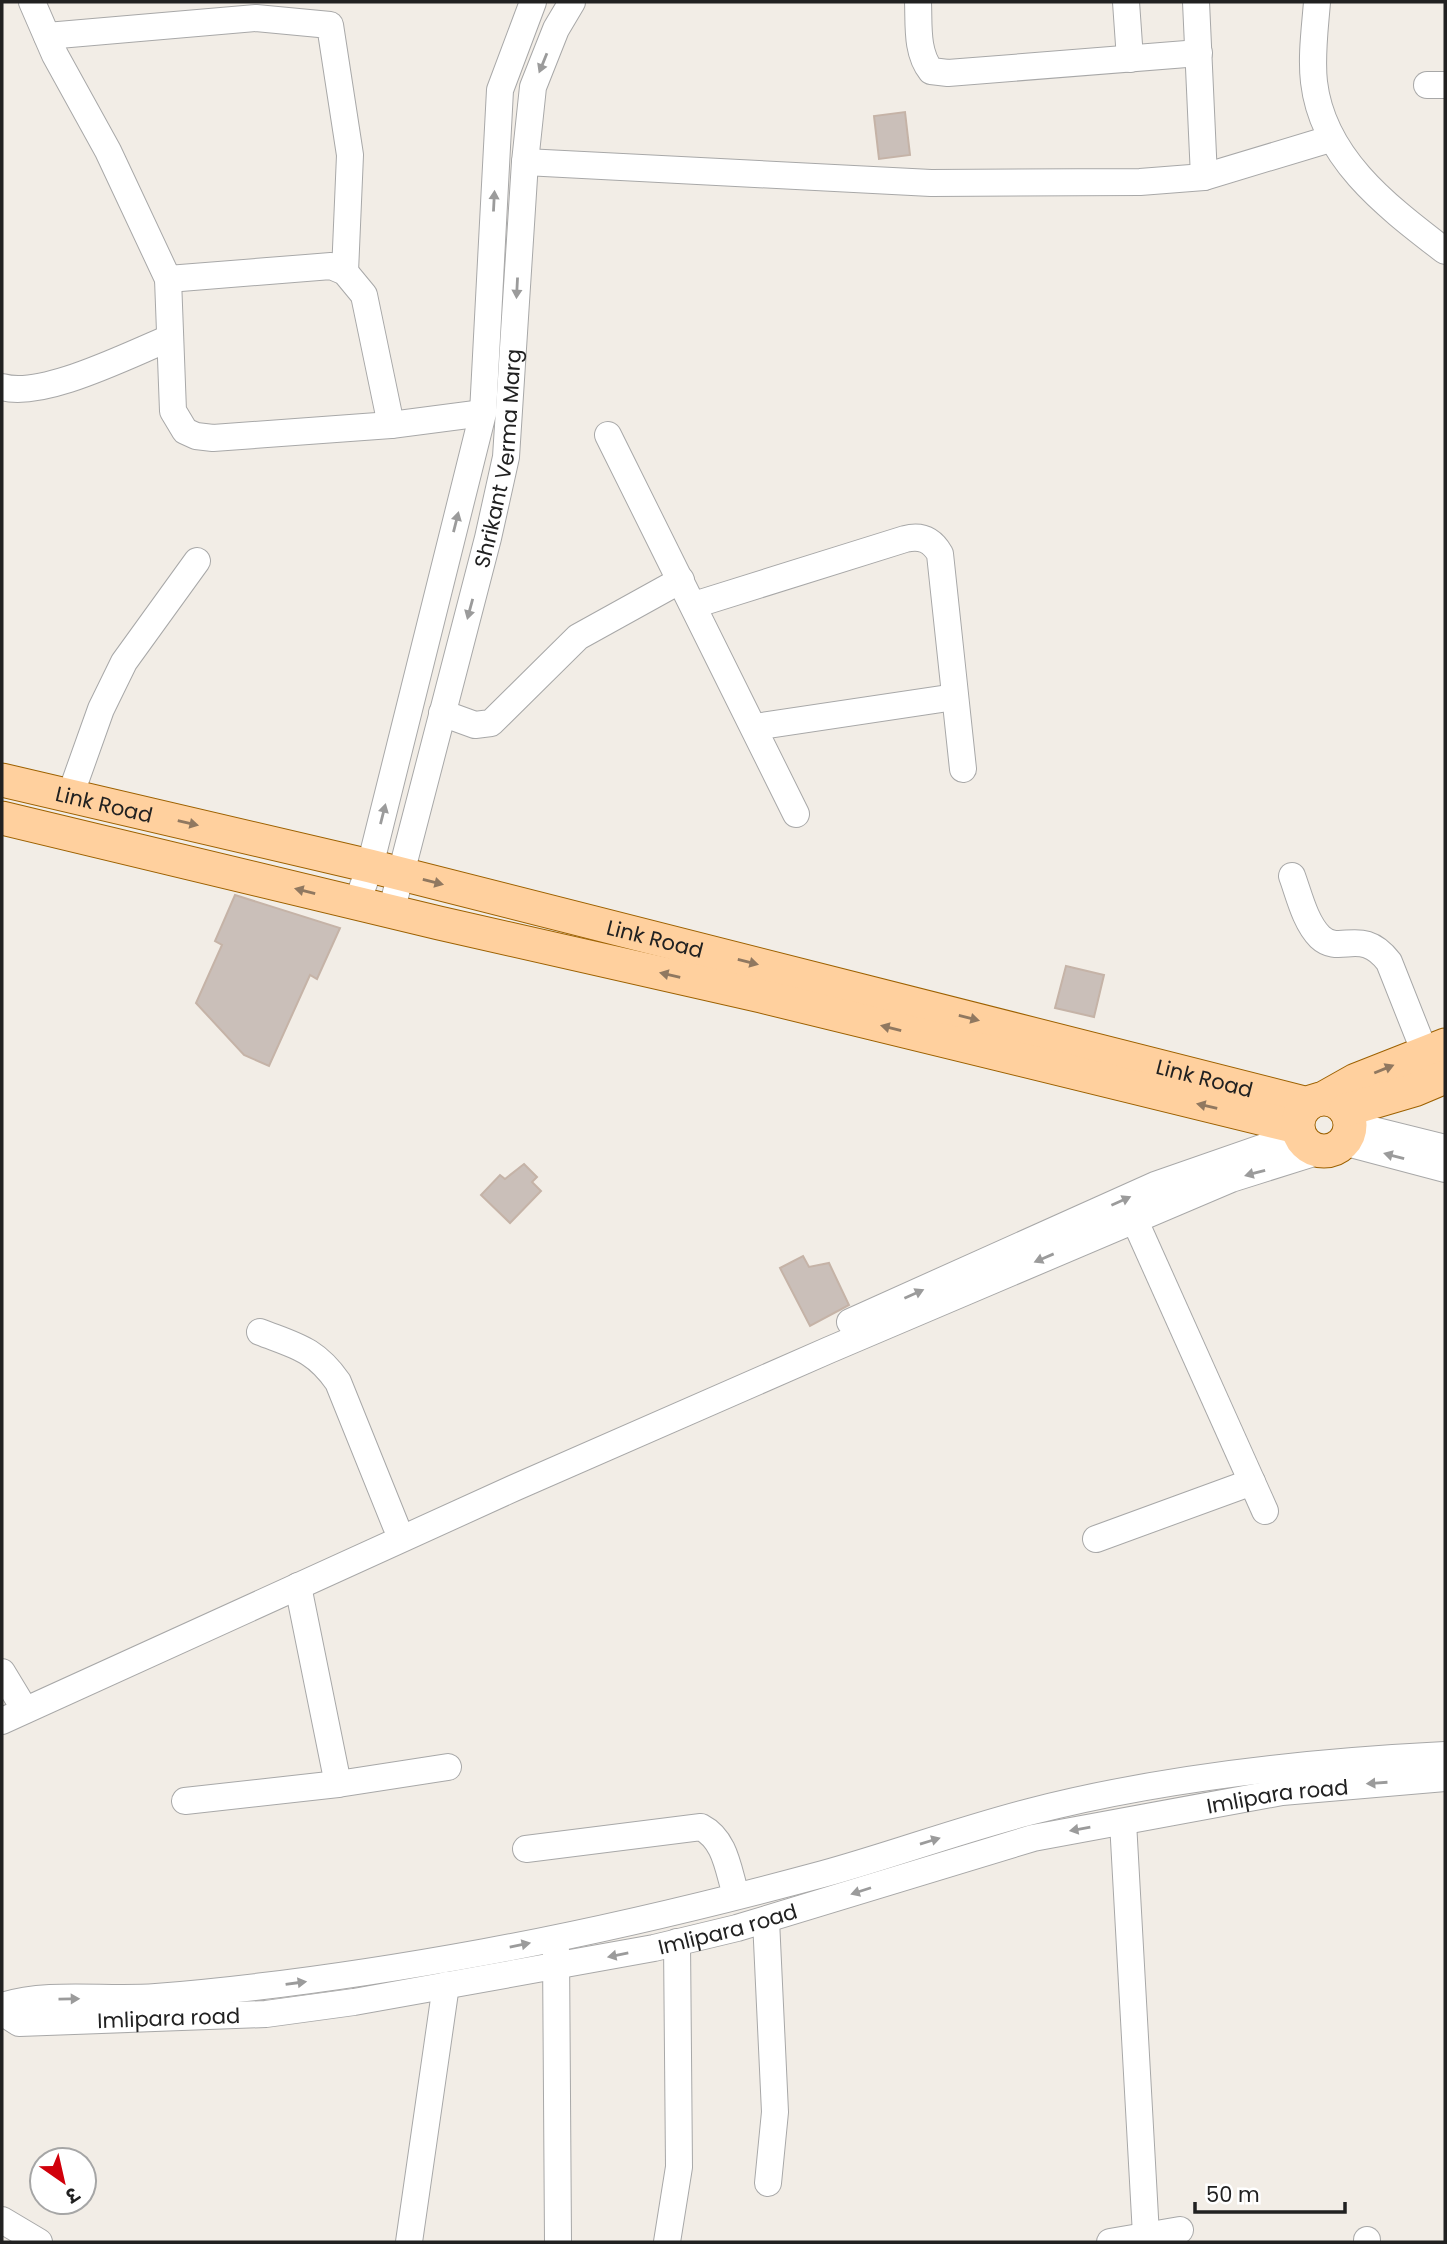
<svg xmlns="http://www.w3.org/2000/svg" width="1447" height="2244" font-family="Poppins,'Noto Sans Devanagari',sans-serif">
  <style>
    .building { fill: #cabfb9; stroke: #c5b3a7; stroke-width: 2 }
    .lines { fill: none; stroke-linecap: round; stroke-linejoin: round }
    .minor-casing { stroke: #a8a8a8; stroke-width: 28 }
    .major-casing { stroke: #9d6100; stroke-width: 35 }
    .minor { stroke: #fff; stroke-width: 26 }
    .major { stroke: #ffd09e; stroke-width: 33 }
    .oneway { fill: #9b9b9b }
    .oneway2 { fill: #907860 }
    .labels { text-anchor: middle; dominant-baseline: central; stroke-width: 6; stroke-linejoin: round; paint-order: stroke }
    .street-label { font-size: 21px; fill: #212121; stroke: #fff }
  </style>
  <rect width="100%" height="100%" fill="#f2ede6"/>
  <g class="building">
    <path d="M905 112 910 155 879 159 874 116Z"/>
    <path d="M235 895 340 928 317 979 310 975 269 1066 244 1055 196 1003 222 945 215 941Z"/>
    <path d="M1066 966 1104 975 1094 1017 1055 1008Z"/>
    <path d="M524 1164 537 1177 532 1182 541 1191 510 1223 481 1195 500 1175 505 1179Z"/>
    <path d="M803 1256 809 1267 829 1263 849 1305 810 1326 780 1268Z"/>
  </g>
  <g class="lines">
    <g class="minor-casing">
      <g id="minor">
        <path d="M32 2 55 55 108 151 168 279 173 411 185 431 196 436 213 438 391 425 483 413"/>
        <path d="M918 2C919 25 916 52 931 71L948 73 1199 53"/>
        <path d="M1126 2 1130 59"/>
        <path d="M1196 2 1204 177"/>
        <path d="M1317 2C1315 28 1311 56 1314 82 1323 159 1388 207 1445 251"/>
        <path d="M47 36 256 18 330 25 350 155 345 272"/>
        <path d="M1427 85H1445"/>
        <path d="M525 162 931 183 1140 182 1204 177 1330 139"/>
        <path d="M168 279 331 266 345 272 364 295 391 425"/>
        <path d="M2 387C43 399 130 354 170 338"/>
        <path d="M608 435 796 814"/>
        <path d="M694 605 905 539C921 535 932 540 940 554L963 769"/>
        <path d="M442 713 475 725 491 723 578 637 681 580"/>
        <path d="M755 727 955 697"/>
        <path d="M70 796 101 709 124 662 197 561"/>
        <path d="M1292 876C1299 895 1305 922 1320 937 1340 956 1362 926 1389 962L1431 1068"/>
        <path d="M357 903 370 866 483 413 500 90 533 2"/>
        <path id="s1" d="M391 912 488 538 506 457 525 162 533 87 556 29 572 2"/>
        <path d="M1349 1124 1445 1148"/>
        <path d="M1343 1142 1445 1169"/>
        <path d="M1135 1221 1265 1511"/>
        <path d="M850 1322 1155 1185 1299 1135"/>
        <path d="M260 1332C296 1346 315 1349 338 1382L396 1526"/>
        <path d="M1096 1539 1252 1482"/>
        <path d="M298 1586 338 1784"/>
        <path d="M2 1672 25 1710"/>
        <path d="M2 1721 514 1488 829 1350 1231 1179 1320 1151"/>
        <path d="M185 1801 338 1784 448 1767"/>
        <path d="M1123 1822 1146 2235"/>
        <path d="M526 1849 701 1827C726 1840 728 1870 736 1895"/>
        <path d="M766 1920 775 2112 768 2183"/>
        <path d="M556 1950 558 2242"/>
        <path d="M2 2006C50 1991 105 2001 156 1997 267 1988 376 1972 485 1952 599 1931 712 1904 823 1874 892 1855 959 1830 1029 1812 1164 1777 1306 1762 1445 1755"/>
        <path id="s2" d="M2 2012 19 2023 266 2014 354 2002 654 1948 737 1928 1033 1838 1282 1792 1445 1778"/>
        <path d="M2 2220 39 2242"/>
        <path d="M1367 2240V2242"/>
        <path d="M409 2242 446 1985"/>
        <path d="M667 2242 679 2167 677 1942"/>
        <path d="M1110 2242 1180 2230"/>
      </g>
    </g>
    <g class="major-casing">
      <g id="major">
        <path id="s3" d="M2 780 370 866 1308 1104"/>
        <path d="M2 818 439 923 761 996 1297 1127"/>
        <path d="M1324 1098 1356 1080 1445 1045"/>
        <circle cx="1324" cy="1125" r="26"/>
        <path d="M1346 1110 1414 1090 1445 1077"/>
      </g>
    </g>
    <use href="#minor" class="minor"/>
    <use href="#major" class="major"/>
  </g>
  <defs><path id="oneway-solid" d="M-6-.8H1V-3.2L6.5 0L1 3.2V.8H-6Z" transform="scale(1.75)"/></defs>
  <g class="oneway">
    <use href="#oneway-solid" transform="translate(543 63) rotate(112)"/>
    <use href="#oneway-solid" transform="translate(494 201) rotate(-87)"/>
    <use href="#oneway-solid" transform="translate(517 288) rotate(93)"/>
    <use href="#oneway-solid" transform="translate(456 522) rotate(-76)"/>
    <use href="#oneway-solid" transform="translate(470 609) rotate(105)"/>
    <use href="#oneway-solid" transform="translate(383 814) rotate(-76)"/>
    <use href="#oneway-solid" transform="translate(1394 1156) rotate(-165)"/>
    <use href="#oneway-solid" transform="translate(1255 1173) rotate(165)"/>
    <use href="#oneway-solid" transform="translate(1121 1201) rotate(-24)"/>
    <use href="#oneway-solid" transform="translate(1044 1258) rotate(157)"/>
    <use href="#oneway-solid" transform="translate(914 1294) rotate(-24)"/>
    <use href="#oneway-solid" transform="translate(1377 1783) rotate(176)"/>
    <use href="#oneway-solid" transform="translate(1080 1829) rotate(170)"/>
    <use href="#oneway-solid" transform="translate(930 1841) rotate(-17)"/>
    <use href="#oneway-solid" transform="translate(861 1891) rotate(162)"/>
    <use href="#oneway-solid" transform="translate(520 1945) rotate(-11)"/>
    <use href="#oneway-solid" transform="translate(618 1955) rotate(169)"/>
    <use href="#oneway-solid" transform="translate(296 1983) rotate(-8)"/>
    <use href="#oneway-solid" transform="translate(69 1999) rotate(-1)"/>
  </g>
  <g class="oneway2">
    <use href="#oneway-solid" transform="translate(188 823) rotate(13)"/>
    <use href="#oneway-solid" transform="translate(433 882) rotate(14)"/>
    <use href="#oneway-solid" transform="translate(305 891) rotate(-166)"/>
    <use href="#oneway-solid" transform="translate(748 962) rotate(14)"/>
    <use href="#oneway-solid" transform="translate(670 975) rotate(-167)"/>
    <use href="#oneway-solid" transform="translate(969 1018) rotate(14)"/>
    <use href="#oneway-solid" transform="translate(891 1028) rotate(-166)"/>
    <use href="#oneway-solid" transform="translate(1384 1069) rotate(-22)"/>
    <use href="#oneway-solid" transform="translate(1207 1106) rotate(-167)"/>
  </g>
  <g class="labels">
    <g class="street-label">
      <text stroke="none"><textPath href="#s1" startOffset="467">Shrikant Verma Marg</textPath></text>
      <text stroke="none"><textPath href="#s3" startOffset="105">Link Road</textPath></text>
      <text stroke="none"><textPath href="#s3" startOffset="672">Link Road</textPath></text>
      <text stroke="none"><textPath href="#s3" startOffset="1239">Link Road</textPath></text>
      <text stroke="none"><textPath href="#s2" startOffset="1304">Imlipara road</textPath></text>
      <text stroke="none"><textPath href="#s2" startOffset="737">Imlipara road</textPath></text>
      <text stroke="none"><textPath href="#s2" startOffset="170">Imlipara road</textPath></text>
    </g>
  </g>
  <rect width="1447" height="2244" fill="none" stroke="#212121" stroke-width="7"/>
  <g transform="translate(63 2181) rotate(146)"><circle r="33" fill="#ffffff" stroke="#a6a6a6" stroke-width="2"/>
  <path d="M0-5L12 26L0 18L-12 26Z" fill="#d1000b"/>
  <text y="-10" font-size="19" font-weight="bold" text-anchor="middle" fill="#212121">उ</text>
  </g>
  <path d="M1195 2202v10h150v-10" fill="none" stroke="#212121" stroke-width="3.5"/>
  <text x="1206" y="2202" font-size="21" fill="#212121" stroke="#ffffff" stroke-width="5" paint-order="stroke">50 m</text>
</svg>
